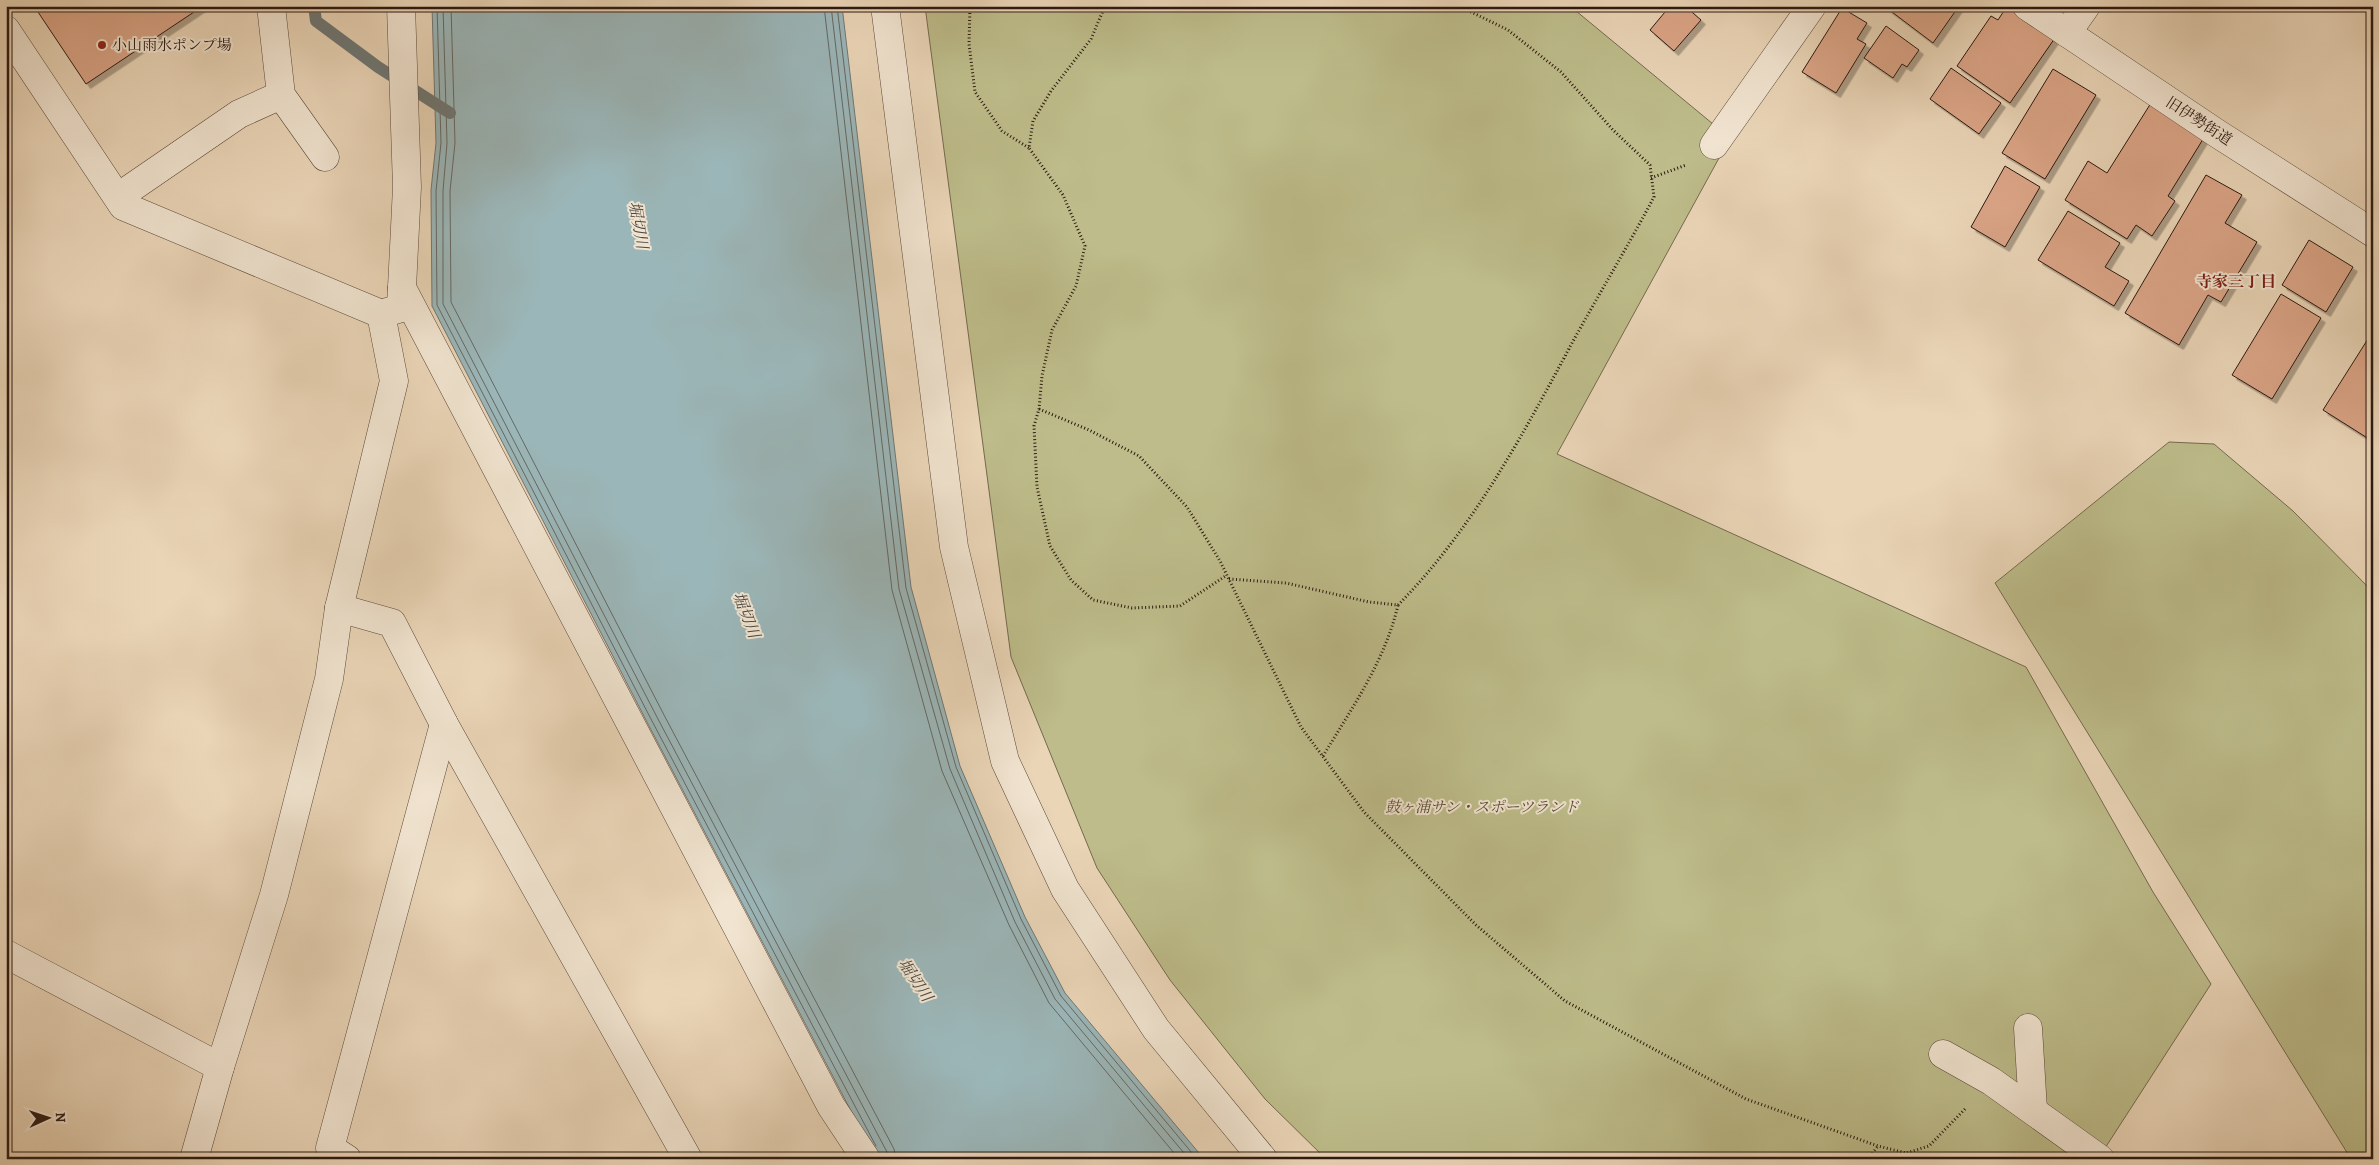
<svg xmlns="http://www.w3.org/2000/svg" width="2379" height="1165" font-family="Alegreya,'Noto Serif JP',serif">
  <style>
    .green { fill: #bdbc8a; stroke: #746a4e }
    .water { fill: #9bb6b8; stroke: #6f7775 }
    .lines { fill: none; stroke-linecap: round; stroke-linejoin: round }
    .shore { stroke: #646864; stroke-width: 1 }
    .stream { stroke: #6f7775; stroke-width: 12 }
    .building { fill: #dba587; stroke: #2c1911; filter: url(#shadow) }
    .minor-casing { stroke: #5c483a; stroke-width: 29 }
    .path { stroke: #2c1911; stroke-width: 3; stroke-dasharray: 1 2.5; stroke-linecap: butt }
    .minor { stroke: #f1e4d0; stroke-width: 28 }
    .poi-dot { fill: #8f2418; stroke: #f1e4d0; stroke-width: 2 }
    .labels { text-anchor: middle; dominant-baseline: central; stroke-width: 4; stroke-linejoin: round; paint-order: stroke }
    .poi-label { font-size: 15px; fill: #2c1911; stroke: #f1e4d0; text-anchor: start }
    .street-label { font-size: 15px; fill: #2c1911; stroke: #f1e4d0 }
    .park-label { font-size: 15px; font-style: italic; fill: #584a35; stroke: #f1e4d0 }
    .water-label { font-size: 16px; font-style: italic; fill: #4d4843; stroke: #f1e4d0 }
    .neighbourhood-label { font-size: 16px; font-weight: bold; fill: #7a1f14; stroke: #f1e4d0 }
  </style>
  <defs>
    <filter id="shadow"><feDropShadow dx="4.5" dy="4.5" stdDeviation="0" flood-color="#0004"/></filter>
  </defs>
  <rect width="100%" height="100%" fill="#ead5b7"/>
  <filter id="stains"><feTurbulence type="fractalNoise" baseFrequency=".004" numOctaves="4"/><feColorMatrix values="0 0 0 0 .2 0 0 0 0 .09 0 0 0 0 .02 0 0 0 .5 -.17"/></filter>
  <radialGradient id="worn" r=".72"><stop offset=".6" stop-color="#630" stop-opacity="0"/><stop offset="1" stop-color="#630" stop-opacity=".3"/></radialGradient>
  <g class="green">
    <path d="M925 6H1570L1730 138 1557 454 2026 667 2153 892 2211 984 2098 1159H1326L1265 1099 1170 980 1097 868 1011 657Z"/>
    <path d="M2169 442 2214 444 2293 511 2373 592V1159H2351L1995 583Z"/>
  </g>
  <path class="water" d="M432 6H842L911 587 960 766 1025 917 1065 993 1204 1159H878L871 1149 648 724 432 306 431 190 436 143Z"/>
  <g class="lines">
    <g class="shore">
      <path d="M437 6 441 143 436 191 437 305 652 721 876 1146"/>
      <path d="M443 6 447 143 443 191V304L658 719 887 1152 888 1159"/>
      <path d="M451 6 455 143 450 191 451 302 664 715 894 1149 896 1159"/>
      <path d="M824 6 892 590 942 771 1009 925 1049 1003 1179 1159"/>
      <path d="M831 6 899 589 950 769 1015 922 1055 999 1189 1159"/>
      <path d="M837 6 906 588 956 767 1021 919 1061 996 1197 1159"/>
    </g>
    <path class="stream" d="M314 6 316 21 378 67 450 113"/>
  </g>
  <g class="building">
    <path d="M34 6H203L86 84Z"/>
    <path d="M1670 6H1685L1701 20 1674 51 1650 30Z"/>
    <path d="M1884 6H1959L1933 43Z"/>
    <path d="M2007 6H2017L2057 35 2010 103 1957 66 1991 16 1998 20Z"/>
    <path d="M1842 8 1867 23 1857 39 1866 44 1836 93 1802 72Z"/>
    <path d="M1886 26 1919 50 1907 67 1902 64 1893 78 1864 58Z"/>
    <path d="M1951 68 2001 103 1979 134 1930 99Z"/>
    <path d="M2053 69 2096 95 2045 179 2002 153Z"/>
    <path d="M2151 103 2205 136 2168 196 2175 201 2152 236 2136 225 2127 239 2065 200 2088 161 2107 173Z"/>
    <path d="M2005 166 2040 187 2005 247 1971 227Z"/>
    <path d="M2206 175 2242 195 2225 223 2257 242 2221 302 2208 295 2179 345 2125 313Z"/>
    <path d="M2068 211 2120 243 2105 267 2129 281 2114 306 2038 260Z"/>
    <path d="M2309 240 2353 267 2326 312 2282 285Z"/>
    <path d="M2281 294 2321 318 2272 399 2232 375Z"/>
    <path d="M2373 331V434L2369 439 2323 410Z"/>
  </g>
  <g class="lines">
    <g class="minor-casing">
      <g id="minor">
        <path d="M271 6 281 95 325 157"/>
        <path d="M885 6 954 547 1005 761 1065 889 1156 1029 1263 1159"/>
        <path d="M2027 6 2218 134 2373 233"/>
        <path d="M6 30 123 206 381 314"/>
        <path d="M2067 33 2086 6"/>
        <path d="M1714 145 1812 6"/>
        <path d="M118 197 239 114 281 95"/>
        <path d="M402 288 831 1106 866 1159"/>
        <path d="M339 608 392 623 444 724 688 1159"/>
        <path d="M6 954 220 1067"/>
        <path d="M2028 1028 2033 1110"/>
        <path d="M1943 1054 1991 1081 2100 1159"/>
        <path d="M194 1159 220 1067 274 895 329 679 339 608 394 381 381 314 401 308 407 187 401 6"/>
        <path d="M347 1159 330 1148 444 724"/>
      </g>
    </g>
    <g class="path">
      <path d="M970 6 969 44 975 92 1002 131 1029 148"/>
      <path d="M1105 6 1091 39 1051 91 1033 121 1029 148 1063 195 1085 246 1076 286 1052 330 1042 376 1039 409 1034 426 1037 487 1050 546 1071 580 1093 600 1132 608 1180 606 1227 575"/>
      <path d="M1651 178 1686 165"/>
      <path d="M1039 409 1089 430 1139 456 1187 507 1220 561 1301 727 1364 812 1476 925 1565 1001 1746 1099 1878 1146 1906 1153 1929 1146 1966 1108"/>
      <path d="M1229 579 1286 583 1369 602 1398 605C1473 529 1522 436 1572 343 1599 294 1628 246 1654 197L1650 165 1613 130 1561 72 1508 30 1459 6"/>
      <path d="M1323 756C1352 708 1385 661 1398 605"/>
      <path d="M1868 1159 1878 1146"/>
    </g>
    <use href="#minor" class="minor"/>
  </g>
  <circle class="poi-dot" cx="102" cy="45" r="5"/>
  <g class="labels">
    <g class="poi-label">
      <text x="112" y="45">小山雨水ポンプ場</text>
    </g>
    <g class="street-label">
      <text transform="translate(2199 121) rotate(33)">旧伊勢街道</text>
    </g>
    <g class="park-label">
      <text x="1482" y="807">鼓ヶ浦サン・スポーツランド</text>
    </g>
    <g class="water-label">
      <text transform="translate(638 225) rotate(80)">堀切川</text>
      <text transform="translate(746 615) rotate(69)">堀切川</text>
      <text transform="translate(915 980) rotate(56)">堀切川</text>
    </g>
    <g class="neighbourhood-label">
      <text x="2236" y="282">寺家三丁目</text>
    </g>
  </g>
  <rect width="2379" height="1165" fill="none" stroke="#ead5b7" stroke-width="25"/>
  <rect x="8" y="8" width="2364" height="1150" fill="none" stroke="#2c1911" stroke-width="2.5"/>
  <rect x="12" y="12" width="2354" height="1140" fill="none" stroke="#2c1911"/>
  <g transform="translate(48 1118) rotate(87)" stroke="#f1e4d0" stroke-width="4" paint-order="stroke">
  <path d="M0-4L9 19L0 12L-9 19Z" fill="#2c1911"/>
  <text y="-8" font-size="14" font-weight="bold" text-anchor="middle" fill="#2c1911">N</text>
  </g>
  <rect width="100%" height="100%" filter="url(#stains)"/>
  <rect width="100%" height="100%" fill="url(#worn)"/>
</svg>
